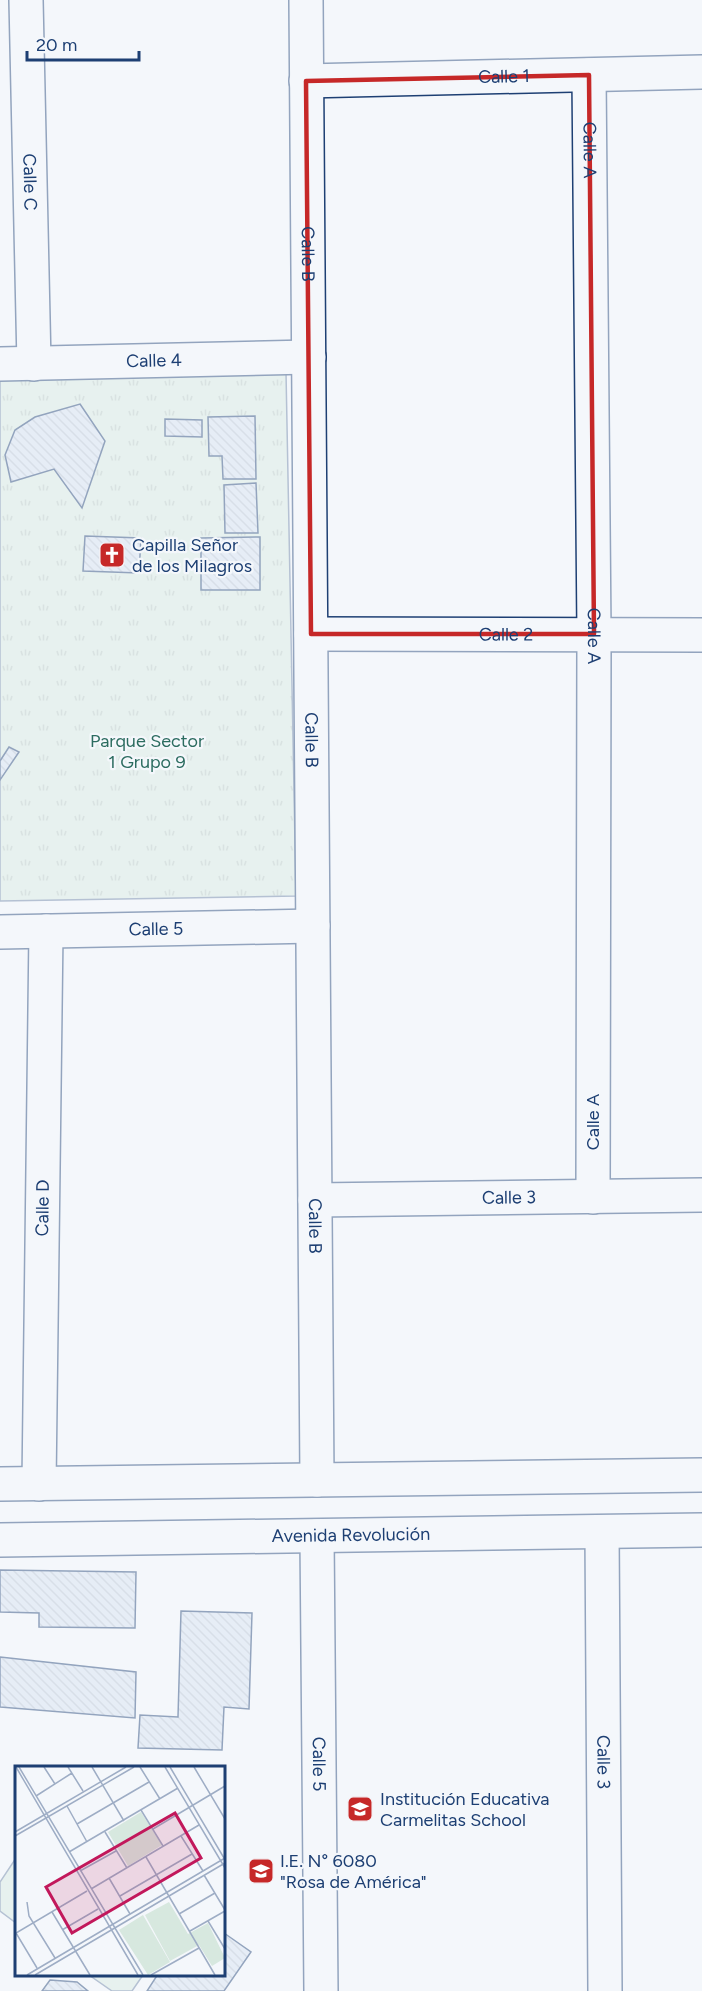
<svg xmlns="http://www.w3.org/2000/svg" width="702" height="1991" font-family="Figtree,sans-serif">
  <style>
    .park { fill: url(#park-tufts); stroke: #687fa3; stroke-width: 1.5 }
    .garden { fill: #d7e8df; stroke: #687fa3; stroke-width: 1.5 }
    .building { fill: url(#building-back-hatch); stroke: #1d3f73; stroke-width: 1.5 }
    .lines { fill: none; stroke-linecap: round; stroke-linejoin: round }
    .minor-casing { stroke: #1d3f73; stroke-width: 36 }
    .major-casing { stroke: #1d3f73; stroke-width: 36 }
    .minor { stroke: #f4f7fb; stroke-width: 33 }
    .major { stroke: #f4f7fb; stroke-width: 33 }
    .marked { fill: none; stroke: #c62828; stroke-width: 4.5; stroke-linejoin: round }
    .labels { text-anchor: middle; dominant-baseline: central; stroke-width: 4.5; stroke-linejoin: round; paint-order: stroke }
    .street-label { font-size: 18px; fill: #1d3f73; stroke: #f4f7fb }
    .poi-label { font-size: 18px; fill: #1d3f73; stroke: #f4f7fb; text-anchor: start }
    .park-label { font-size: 18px; fill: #2c6c60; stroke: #f4f7fb }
    .inset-road { fill: none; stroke: #9eadc5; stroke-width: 1.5 }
    .view { fill: #c2185b; fill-opacity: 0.15; stroke: #c2185b; stroke-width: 3 }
    .inset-edge { fill: none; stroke: #1d3f73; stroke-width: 3 }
  </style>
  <defs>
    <pattern id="park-tufts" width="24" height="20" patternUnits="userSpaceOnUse" patternTransform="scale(1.5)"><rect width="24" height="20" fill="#d7e8df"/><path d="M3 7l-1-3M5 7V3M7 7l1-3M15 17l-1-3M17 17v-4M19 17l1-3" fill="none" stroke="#b8c8c3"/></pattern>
    <pattern id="building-back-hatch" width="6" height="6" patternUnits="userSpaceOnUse" patternTransform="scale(1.5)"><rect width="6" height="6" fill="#d5e0f0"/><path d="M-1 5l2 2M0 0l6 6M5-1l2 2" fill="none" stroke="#b6c1d1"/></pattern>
  </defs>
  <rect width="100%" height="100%" fill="#f4f7fb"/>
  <path class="park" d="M286 372 296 896 0 901V378Z"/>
  <g class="garden">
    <path d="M16 1858V1923L0 1911V1882Z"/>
    <path d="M89 1975H143L132 1991H112Z"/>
  </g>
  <g class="building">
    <path d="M80 404 105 441 82 508 54 469 11 482 5 455 15 430 35 417Z"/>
    <path d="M255 416 256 479H223L222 456H209L208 417Z"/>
    <path d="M165 419 202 420V437L165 436Z"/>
    <path d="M256 483 258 533H225L224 485Z"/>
    <path d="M85 536 141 538 139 573 83 571Z"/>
    <path d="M260 537V590H201V538Z"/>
    <path d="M9 747 19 752 0 780V761Z"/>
    <path d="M0 1570 136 1572 135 1628 39 1627V1613L0 1612Z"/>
    <path d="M181 1611 252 1613 249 1709 224 1707 222 1750 138 1748 140 1715 178 1717Z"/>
    <path d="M0 1657 136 1672 135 1718 0 1707Z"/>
    <path d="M224 1933 251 1952 224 1991H147L158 1974H224Z"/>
    <path d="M50 1980 77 1982 88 1991H42Z"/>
  </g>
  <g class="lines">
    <g class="minor-casing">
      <g id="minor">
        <path id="s1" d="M26 0 34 364"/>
        <path id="s2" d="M306 0 317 1480"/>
        <path id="s3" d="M589 75 594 634 593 1197"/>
        <path id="s4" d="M306 81 702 72"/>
        <path id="s5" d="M0 364 309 357"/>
        <path id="s6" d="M311 634 702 635"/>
        <path id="s7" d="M0 932 313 926"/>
        <path id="s8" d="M315 1200 702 1195"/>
        <path id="s9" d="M39 1484 46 931"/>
        <path id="s10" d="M602 1532 605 1991"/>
        <path id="s11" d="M317 1536 321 1991"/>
      </g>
    </g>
    <g class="major-casing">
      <g id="major">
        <path d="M0 1484 702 1475"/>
        <path id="s12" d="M0 1540 702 1530"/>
      </g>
    </g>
    <use href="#minor" class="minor"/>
    <use href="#major" class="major"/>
  </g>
  <path d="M0 0H702V1991H0ZM589 75 594 634H311L306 81Z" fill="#f4f7fb" fill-opacity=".55" fill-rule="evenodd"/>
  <path class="marked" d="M589 75 594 634H311L306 81Z"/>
  <defs>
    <g id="church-square" transform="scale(1.35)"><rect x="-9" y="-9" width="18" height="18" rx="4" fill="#c62828" stroke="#f4f7fb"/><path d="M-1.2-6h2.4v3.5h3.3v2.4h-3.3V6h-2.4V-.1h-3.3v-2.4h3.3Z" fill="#fff"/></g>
    <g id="school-square" transform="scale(1.35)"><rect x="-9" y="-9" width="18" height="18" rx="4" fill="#c62828" stroke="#f4f7fb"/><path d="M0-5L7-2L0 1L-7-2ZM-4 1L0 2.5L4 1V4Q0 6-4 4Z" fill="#fff"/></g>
  </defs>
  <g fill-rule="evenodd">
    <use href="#church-square" x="112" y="555"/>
    <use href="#school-square" x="360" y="1809"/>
    <use href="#school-square" x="261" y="1871"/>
  </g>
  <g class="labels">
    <g class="street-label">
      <text stroke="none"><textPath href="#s4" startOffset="198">Calle 1</textPath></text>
      <text stroke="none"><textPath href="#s3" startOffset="75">Calle A</textPath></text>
      <text stroke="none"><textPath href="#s1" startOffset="182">Calle C</textPath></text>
      <text stroke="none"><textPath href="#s2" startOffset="254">Calle B</textPath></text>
      <text stroke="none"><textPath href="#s5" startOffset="154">Calle 4</textPath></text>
      <text stroke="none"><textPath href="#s6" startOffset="195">Calle 2</textPath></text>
      <text stroke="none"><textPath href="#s3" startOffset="561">Calle A</textPath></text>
      <text stroke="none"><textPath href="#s2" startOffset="740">Calle B</textPath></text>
      <text stroke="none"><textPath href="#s7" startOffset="156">Calle 5</textPath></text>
      <text transform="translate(593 1122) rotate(-90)">Calle A</text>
      <text stroke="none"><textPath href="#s8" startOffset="194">Calle 3</textPath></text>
      <text stroke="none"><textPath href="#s9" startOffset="276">Calle D</textPath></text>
      <text stroke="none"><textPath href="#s2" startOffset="1226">Calle B</textPath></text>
      <text stroke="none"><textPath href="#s12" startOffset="351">Avenida Revolución</textPath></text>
      <text stroke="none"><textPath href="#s10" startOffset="230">Calle 3</textPath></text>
      <text stroke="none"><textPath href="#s11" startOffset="228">Calle 5</textPath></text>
    </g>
    <g class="poi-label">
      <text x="132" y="545">Capilla Señor<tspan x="132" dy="21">de los Milagros</tspan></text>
      <text x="380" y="1799">Institución Educativa<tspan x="380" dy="21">Carmelitas School</tspan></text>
      <text x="280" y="1861">I.E. N° 6080<tspan x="280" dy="21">"Rosa de América"</tspan></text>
    </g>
    <g class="park-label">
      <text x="147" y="741">Parque Sector<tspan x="147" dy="21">1 Grupo 9</tspan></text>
    </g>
  </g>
  <g transform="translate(15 1766)">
    <rect width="210" height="210" fill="#f4f7fb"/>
    <path d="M126 46 147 79 113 100 93 66ZM154 136 173 168 193 157 210 192 197 200 184 179 155 195 130 149Z" fill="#d7e8df"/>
    <path d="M153 144 168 174 151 182 137 153ZM128 149 155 196 133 209 104 164Z" fill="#d7e8df"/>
    <path class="inset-road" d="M1 1 123 209M4 1 128 209M29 1 40 18M53 1 68 25M77 1 109 55M125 1 145 33M150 1 210 102M155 1 209 92M179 1 210 53M21 30 57 7M52 40 72 76M126 44 148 80M62 58 134 16M138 63 210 20M0 66 111 1M90 66 112 102M0 70 119 1M166 70 188 105M54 86 163 22M131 91 200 209M65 105 101 85M189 109 210 144M94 112 115 148M76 123 184 59M105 130 177 88M12 136 14 150 40 192M37 146 75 209M164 148 200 127M193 155 210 183M47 164 83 143M175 165 210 145M22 202 1 167 72 125M12 209 210 92M20 209 210 97M136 209 184 182"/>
    <path class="view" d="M160 47 186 92 57 167 31 121Z"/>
    <rect width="210" height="210" class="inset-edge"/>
  </g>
  <path d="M27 51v9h112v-9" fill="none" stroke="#1d3f73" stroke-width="3"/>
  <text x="36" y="51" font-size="18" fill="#1d3f73" stroke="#f4f7fb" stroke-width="4.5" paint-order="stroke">20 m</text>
</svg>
